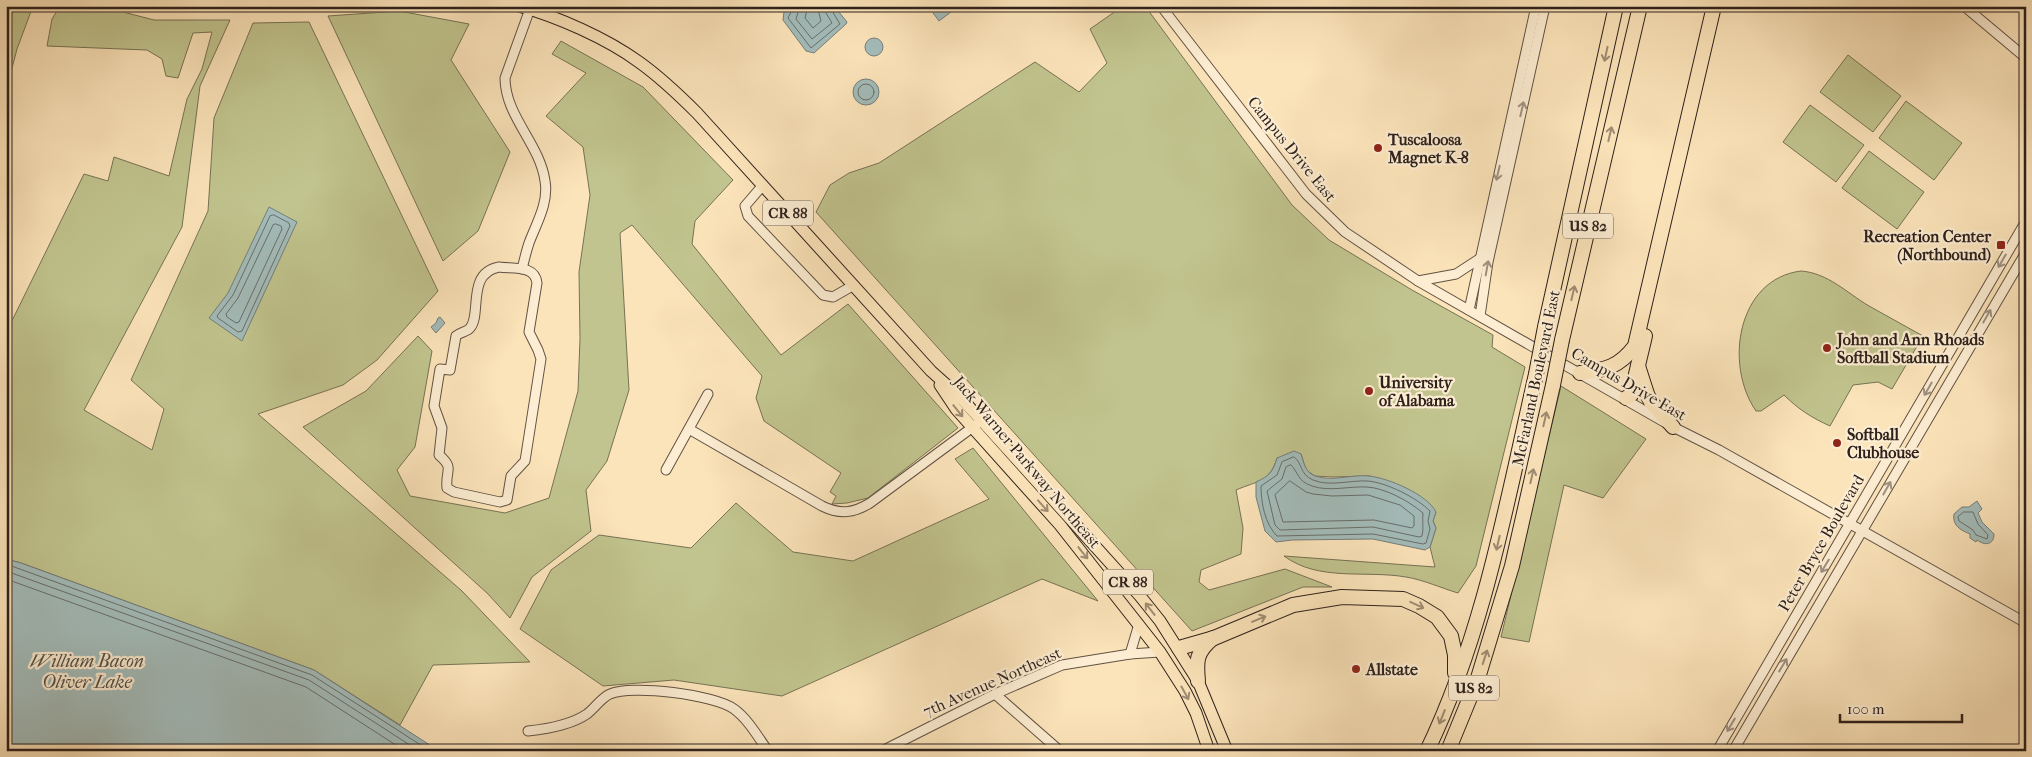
<svg xmlns="http://www.w3.org/2000/svg" width="2032" height="757" font-family="'IM FELL French Canon',serif">
  <style>
    .green { fill: #c1c48e; stroke: #777255 }
    .water { fill: #a3bcba; stroke: #747e7b }
    .lines { fill: none; stroke-linecap: round; stroke-linejoin: round }
    .shore { stroke: #686e6b; stroke-width: 1 }
    .minor-casing { stroke: #615244; stroke-width: 11 }
    .major-casing { stroke: #2d211c; stroke-width: 13 }
    .highway-casing { stroke: #2d211c; stroke-width: 16 }
    .minor { stroke: #fdedd2; stroke-width: 9 }
    .major { stroke: #fce4ba; stroke-width: 11 }
    .highway { stroke: #fce4ba; stroke-width: 14 }
    .highway-bridge-casing { stroke: #2d211c; stroke-width: 16; stroke-linecap: butt }
    .highway-bridge { stroke: #fce4ba; stroke-width: 14 }
    .oneway { stroke: #9f8c73 }
    .oneway2 { stroke: #9f9180 }
    .poi-dot { fill: #8f2418; stroke: #fdedd2; stroke-width: 2 }
    .labels { text-anchor: middle; dominant-baseline: central; stroke-width: 4.5; stroke-linejoin: round; paint-order: stroke }
    .shield { fill: #fdedd2; stroke: #6b5e53; stroke-width: 1 }
    .shield-label { font-size: 15px; font-weight: bold; fill: #2d211c }
    .poi-label { font-size: 16px; font-weight: bold; fill: #2d211c; stroke: #fdedd2; text-anchor: start }
    .street-label { font-size: 16px; fill: #2d211c; stroke: #fdedd2 }
    .water-label { font-size: 18px; font-style: italic; fill: #50504b; stroke: #fdedd2 }
  </style>
  <rect width="100%" height="100%" fill="#fce4ba"/>
  <filter id="stains"><feTurbulence type="fractalNoise" baseFrequency=".004" numOctaves="4"/><feColorMatrix values="0 0 0 0 .2 0 0 0 0 .09 0 0 0 0 .02 0 0 0 .5 -.17"/></filter>
  <radialGradient id="worn" r=".72"><stop offset=".6" stop-color="#630" stop-opacity="0"/><stop offset="1" stop-color="#630" stop-opacity=".3"/></radialGradient>
  <g class="green">
    <path d="M6 6H33L17 49 6 91Z"/>
    <path d="M60 6H100L154 20H230L200 86 182 227 84 410 152 450 164 409 131 380 208 211 214 118 253 23 309 22 438 291 377 360 343 385 258 414 462 591 530 662 433 665 400 725 314 670 21 563 6 559V333L84 174 108 181 114 157 169 176 187 99 202 69 212 32 193 33 178 78 166 76 162 59 147 50 47 46 52 19Z"/>
    <path d="M1123 6H1145L1292 205 1329 240 1412 290 1493 335 1492 347 1525 367 1476 566 1458 593C1441 588 1424 580 1406 577 1366 570 1319 582 1284 556L1435 567 1430 547 1436 528 1433 521 1436 512 1370 476 1332 477 1315 476 1306 470 1301 454 1277 458C1270 482 1257 481 1236 490L1243 528 1241 554 1201 570 1199 582 1209 590 1285 569 1332 587H1303L1192 631 816 212 830 185 849 173 879 163 1035 62 1079 92 1107 63 1090 29Z"/>
    <path d="M399 11 469 24 451 60 510 152 478 231 443 261 328 16Z"/>
    <path d="M561 41 643 87 733 180 695 221 692 244 781 355 848 304 958 428 868 498 847 503 832 504 836 496 830 492 841 473 764 421 756 398 762 376 632 225 620 233 629 390 607 461 586 490 591 531 532 577 510 618 487 593 303 427 366 391 418 336 432 351 415 447 397 470 410 496 505 513 549 498 578 391 580 339 579 272 590 195 583 147 546 116 586 73 552 54Z"/>
    <path d="M1848 55 1901 96 1873 132 1820 92Z"/>
    <path d="M1906 101 1962 143 1934 180 1879 138Z"/>
    <path d="M1810 105 1864 145 1836 182 1783 142Z"/>
    <path d="M1869 151 1924 192 1897 229 1842 188Z"/>
    <path d="M1801 271C1828 273 1847 293 1869 306 1887 316 1905 326 1923 336L1892 389 1878 382 1853 385 1830 426C1812 418 1798 409 1784 395L1761 411H1756C1724 365 1737 279 1801 271Z"/>
    <path d="M1561 386 1646 439 1603 498 1564 485 1529 642 1501 637Z"/>
    <path d="M973 448 1098 601 1042 579 782 696 674 680 603 686 520 629 551 570 599 535 691 548 736 503 793 552 853 561 989 499 955 459Z"/>
  </g>
  <g class="water">
    <path d="M791 6H834L847 22 846 24 814 53 806 51 783 20 784 12Z"/>
    <path d="M928 6H959L939 21Z"/>
    <circle cx="874" cy="47" r="9"/>
    <circle cx="866" cy="92" r="13"/>
    <path d="M269 207 297 222 242 341 209 318 228 293Z"/>
    <path d="M440 317 445 323 436 333 431 327 436 323 438 318Z"/>
    <path d="M1294 451 1301 454C1304 463 1305 472 1315 476 1332 482 1352 474 1369 476 1388 478 1427 494 1436 512L1433 521 1436 528 1430 547 1425 550 1373 539 1292 540 1276 542 1265 531 1256 497V482C1269 476 1273 472 1277 458Z"/>
    <path d="M1977 501 1982 509 1978 513 1982 522 1994 534C1994 545 1985 546 1977 540L1976 542 1970 538V534C1960 530 1952 525 1954 514L1962 507H1969Z"/>
    <path d="M6 559 21 563 314 670 439 751H6Z"/>
  </g>
  <g class="lines">
    <g class="shore">
      <path d="M794 6 788 18 811 48 840 24 832 11 831 6"/>
      <path d="M800 6 796 19 812 39 832 23 826 13 825 6"/>
      <path d="M808 6 805 18 813 28 821 21 817 6"/>
      <circle cx="866" cy="92" r="8"/>
      <path d="M274 215 289 223 290 226 242 331 238 332 218 318 217 316 233 295 270 216Z"/>
      <path d="M276 224 281 226 282 229 239 322 236 323 227 317 226 314 238 298 273 225Z"/>
      <path d="M1294 457C1303 463 1299 474 1313 480 1329 487 1351 480 1367 481 1386 482 1417 498 1430 511L1428 521 1430 529 1426 543 1423 544 1373 534 1277 536C1265 524 1261 503 1261 486L1277 475 1282 462Z"/>
      <path d="M1291 465C1299 473 1297 481 1312 486 1329 492 1349 486 1367 487 1385 488 1409 501 1423 513 1422 521 1424 528 1422 536L1419 537 1373 527 1280 530 1275 525 1267 491 1282 479 1286 467Z"/>
      <path d="M1290 481 1306 492 1313 494 1332 496 1368 495 1400 505 1414 516V526L1412 528 1374 520 1283 522 1275 495Z"/>
      <path d="M1964 512H1973L1978 524 1988 535 1987 539 1976 535 1973 530 1959 521 1958 517Z"/>
      <path d="M6 564 312 675 430 751"/>
      <path d="M6 571 309 680 419 751"/>
      <path d="M6 579 306 687 405 751"/>
    </g>
    <g class="minor-casing">
      <g id="minor">
        <path d="M1161 6 1306 194 1345 232 1418 281 1673 427 1719 450 2026 623"/>
        <path d="M1964 6 2026 58"/>
        <path d="M763 185 745 206 748 216 823 295 833 297 854 285"/>
        <path d="M499 267C514 269 535 265 537 283L529 332 538 350 541 359 525 461 511 476 507 500 500 502 454 492 447 488C445 469 455 469 439 455L442 428 434 406 440 369 450 370 456 336C460 332 467 332 470 328 482 315 466 273 499 267Z"/>
        <path d="M522 269C524 261 526 252 529 243 536 224 549 203 545 181 540 144 505 116 505 78L531 6"/>
        <path d="M1418 281 1456 274 1479 259"/>
        <path d="M1469 310 1536 6"/>
        <path d="M1480 316 1488 262 1545 6"/>
        <path d="M689 429 822 506C840 515 854 513 870 503L977 424"/>
        <path d="M666 470 708 394"/>
        <path d="M1130 654 1139 624"/>
        <path d="M995 694 1060 751"/>
        <path d="M528 731C547 729 571 725 587 714 595 708 601 698 610 694 631 684 716 695 734 709 748 719 758 737 768 751"/>
        <path d="M882 751 995 694 1062 665 1130 654 1160 652"/>
        <path d="M1717 751 2026 221"/>
        <path d="M1733 751 2026 252"/>
      </g>
    </g>
    <g class="major-casing">
      <g id="major">
        <path d="M519 6C558 17 606 38 639 62 660 77 679 95 697 113L931 371 959 396 982 421 1140 596 1160 621 1198 681 1227 751"/>
        <path d="M940 385 956 409 1060 525 1160 652 1185 691 1196 713 1209 751"/>
      </g>
    </g>
    <g class="highway-casing">
      <g id="highway">
        <path d="M1545 327 1616 6"/>
        <path d="M1562 340 1640 6"/>
        <path d="M1638 366 1647 394 1651 402 1673 427"/>
        <path d="M1580 373C1606 370 1619 367 1635 346L1714 6"/>
        <path d="M1626 398 1631 395 1645 336"/>
        <path d="M1179 648 1214 638 1293 605 1342 597 1403 599 1419 606 1437 617 1451 636 1455 655V673"/>
        <path d="M1198 681C1196 661 1196 652 1213 638"/>
        <path d="M1427 751C1484 633 1507 501 1536 374"/>
        <path d="M1448 751 1478 678 1512 566 1553 385"/>
      </g>
    </g>
    <use href="#minor" class="minor"/>
    <use href="#major" class="major"/>
    <use href="#highway" class="highway"/>
    <g class="highway-bridge-casing">
      <g id="highway-bridge">
        <path d="M1536 374 1545 327"/>
        <path d="M1553 385 1562 340"/>
      </g>
    </g>
    <use href="#highway-bridge" class="highway-bridge"/>
  </g>
  <defs><path id="oneway-shaft" d="M-6 0H5M1.5-3L5.5 0L1.5 3" fill="none" stroke-width="1.6" stroke-linecap="round" stroke-linejoin="round" transform="scale(1.25)"/></defs>
  <g class="oneway">
    <use href="#oneway-shaft" transform="translate(1606 54) rotate(102)"/>
    <use href="#oneway-shaft" transform="translate(1610 134) rotate(-77)"/>
    <use href="#oneway-shaft" transform="translate(1573 293) rotate(-77)"/>
    <use href="#oneway-shaft" transform="translate(958 411) rotate(51)"/>
    <use href="#oneway-shaft" transform="translate(1545 419) rotate(-77)"/>
    <use href="#oneway-shaft" transform="translate(1532 476) rotate(-77)"/>
    <use href="#oneway-shaft" transform="translate(1043 506) rotate(48)"/>
    <use href="#oneway-shaft" transform="translate(1498 543) rotate(103)"/>
    <use href="#oneway-shaft" transform="translate(1083 553) rotate(51)"/>
    <use href="#oneway-shaft" transform="translate(1417 605) rotate(25)"/>
    <use href="#oneway-shaft" transform="translate(1150 609) rotate(-128)"/>
    <use href="#oneway-shaft" transform="translate(1259 619) rotate(-22)"/>
    <use href="#oneway-shaft" transform="translate(1485 657) rotate(-72)"/>
    <use href="#oneway-shaft" transform="translate(1185 693) rotate(61)"/>
    <use href="#oneway-shaft" transform="translate(1442 717) rotate(112)"/>
  </g>
  <g class="oneway2">
    <use href="#oneway-shaft" transform="translate(1522 109) rotate(-77)"/>
    <use href="#oneway-shaft" transform="translate(1498 173) rotate(103)"/>
    <use href="#oneway-shaft" transform="translate(2002 261) rotate(120)"/>
    <use href="#oneway-shaft" transform="translate(1487 268) rotate(-80)"/>
    <use href="#oneway-shaft" transform="translate(1987 316) rotate(-60)"/>
    <use href="#oneway-shaft" transform="translate(1928 389) rotate(120)"/>
    <use href="#oneway-shaft" transform="translate(1887 488) rotate(-60)"/>
    <use href="#oneway-shaft" transform="translate(1825 566) rotate(121)"/>
    <use href="#oneway-shaft" transform="translate(1783 665) rotate(-59)"/>
    <use href="#oneway-shaft" transform="translate(1731 725) rotate(121)"/>
  </g>
  <g class="poi-dot">
    <circle cx="1378" cy="148" r="5"/>
    <rect x="1996" y="240" width="10" height="10" rx="2.5"/>
    <circle cx="1827" cy="348" r="5"/>
    <circle cx="1369" cy="391" r="5"/>
    <circle cx="1837" cy="443" r="5"/>
    <circle cx="1356" cy="669" r="5"/>
  </g>
  <g class="labels">
    <g class="shield">
      <rect x="763" y="200.5" width="50" height="25" rx="4"/>
      <rect x="1563" y="213.5" width="50" height="25" rx="4"/>
      <rect x="1103" y="569.5" width="50" height="25" rx="4"/>
      <rect x="1449" y="675.5" width="50" height="25" rx="4"/>
    </g>
    <g class="shield-label">
      <text x="788" y="213">CR 88</text>
      <text x="1588" y="226">US 82</text>
      <text x="1128" y="582">CR 88</text>
      <text x="1474" y="688">US 82</text>
    </g>
    <g class="poi-label">
      <text x="1388" y="139">Tuscaloosa<tspan x="1388" dy="18">Magnet K-8</tspan></text>
      <text x="1991" y="236" text-anchor="end">Recreation Center<tspan x="1991" dy="18">(Northbound)</tspan></text>
      <text x="1837" y="339">John and Ann Rhoads<tspan x="1837" dy="18">Softball Stadium</tspan></text>
      <text x="1379" y="382">University<tspan x="1379" dy="18">of Alabama</tspan></text>
      <text x="1847" y="434">Softball<tspan x="1847" dy="18">Clubhouse</tspan></text>
      <text x="1366" y="669">Allstate</text>
    </g>
    <g class="street-label">
      <text transform="translate(1292 149) rotate(51)">Campus Drive East</text>
      <text transform="translate(1536 378) rotate(-78)">McFarland Boulevard East</text>
      <text transform="translate(1629 384) rotate(30)">Campus Drive East</text>
      <text transform="translate(1027 462) rotate(50)">Jack Warner Parkway Northeast</text>
      <text transform="translate(1821 543) rotate(-60)">Peter Bryce Boulevard</text>
      <text transform="translate(992 682) rotate(-24)">7th Avenue Northeast</text>
    </g>
    <g class="water-label">
      <text x="87" y="661">William Bacon<tspan x="87" dy="21">Oliver Lake</tspan></text>
    </g>
  </g>
  <rect width="2032" height="757" fill="none" stroke="#fce4ba" stroke-width="25"/>
  <rect x="8" y="8" width="2017" height="742" fill="none" stroke="#2d211c" stroke-width="2.5"/>
  <rect x="12" y="12" width="2007" height="732" fill="none" stroke="#2d211c"/>
  <path d="M1840 714v8h122v-8" fill="none" stroke="#2d211c" stroke-width="2.5"/>
  <text x="1847" y="714" font-size="15" fill="#2d211c" stroke="#fdedd2" stroke-width="4" paint-order="stroke">100 m</text>
  <rect width="100%" height="100%" filter="url(#stains)"/>
  <rect width="100%" height="100%" fill="url(#worn)"/>
</svg>
